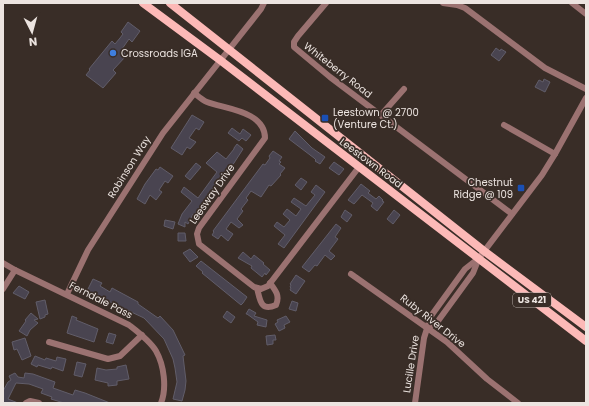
<svg xmlns="http://www.w3.org/2000/svg" width="589" height="406" font-family="Poppins,sans-serif">
  <style>
    .building { fill: #494450; stroke: #615d69 }
    .lines { fill: none; stroke-linecap: round; stroke-linejoin: round }
    .minor { stroke: #9b7271; stroke-width: 6 }
    .major { stroke: #fcb9b7; stroke-width: 8 }
    .shop-dot { fill: #3f7fe0; stroke: #392d27; stroke-width: 1.5 }
    .transit-dot { fill: #1a4fb4; stroke: #392d27; stroke-width: 1.5 }
    .labels { text-anchor: middle; dominant-baseline: central; stroke-width: 3.5; stroke-linejoin: round; paint-order: stroke }
    .shield { fill: #392d27; stroke: #b6ada8; stroke-width: 1 }
    .shield-label { font-size: 9px; font-weight: bold; fill: #ece4e0 }
    .poi-label { font-size: 10px; fill: #ece4e0; stroke: #392d27; text-anchor: start }
    .street-label { font-size: 10px; fill: #ece4e0; stroke: #392d27 }
  </style>
  <rect width="100%" height="100%" fill="#392d27"/>
  <g class="building">
    <path d="M128 22 140 31 132 42 129 39 122 49 126 56 113 70 116 73 103 88 86 75 90 70 89 69 112 41 115 44 120 38 123 34 121 32Z"/>
    <path d="M496 48 500 51 501 49 506 52 499 61 491 55Z"/>
    <path d="M544 79 550 82 545 92 535 87 539 80 543 82Z"/>
    <path d="M192 115 204 122 199 130 196 128 189 138 196 142 190 149 187 147 182 155 171 148Z"/>
    <path d="M232 128 240 134 243 129 251 135 246 141 242 138 239 141 228 133Z"/>
    <path d="M295 131 312 148 325 157 320 164 315 161 316 160 314 158 289 139Z"/>
    <path d="M237 144 243 149 234 163 217 184H216L194 215 193 214 188 224 185 222V227L178 224 182 214 192 201 181 192 184 187 198 198 217 172 206 163 217 152 226 159 234 149V148Z"/>
    <path d="M273 151 282 157 279 161 281 162 279 164 285 168 280 174 281 175 271 186 269 185 261 197 251 191 246 198 248 200 241 209 243 211 237 219 243 225 239 228 231 222 226 229 233 234 228 241 221 235 218 239 212 235 214 232 213 231 260 168 263 164 265 165 270 158 269 156Z"/>
    <path d="M334 162 344 169 339 175 329 168Z"/>
    <path d="M196 163 201 167 190 180 185 176Z"/>
    <path d="M160 167 173 176 168 183 165 181 159 190 162 192 156 200 150 195 145 204 137 199 145 184 156 169 158 170Z"/>
    <path d="M301 178 307 182 301 190 295 185Z"/>
    <path d="M361 184 370 191 368 193 376 199 379 196 383 200 382 201 384 202 377 211 371 206 373 203 362 195 354 204 348 200Z"/>
    <path d="M316 185 325 192 284 248 278 244 285 235 274 226 277 222 284 227 290 220 283 214 287 209 296 216 301 209 291 202 294 198 306 206 315 195 311 192Z"/>
    <path d="M345 210 352 215 347 222 341 217Z"/>
    <path d="M394 210 400 215 393 224 387 219Z"/>
    <path d="M165 220 175 222 173 229 164 226Z"/>
    <path d="M336 224 341 228 335 237 338 239 329 251 335 256 331 260 325 255 317 266 315 265 309 272 302 267Z"/>
    <path d="M178 233H185L186 241H178Z"/>
    <path d="M190 249 198 257 190 262 183 253Z"/>
    <path d="M243 252 251 259 254 255 264 263 263 264 270 270 266 275 265 273 262 277 251 268 252 266 238 258Z"/>
    <path d="M201 261 247 297 243 303 241 305 202 273 203 272 196 266Z"/>
    <path d="M296 275 305 281 296 294 290 290 291 288 290 287 291 285 290 284Z"/>
    <path d="M93 279 102 283 100 286 110 292 112 288 138 302V304L158 318 160 316 173 330 185 355 183 356 186 381 185 390 182 401 173 399 177 382 175 368 173 359 164 339 144 318 87 291Z"/>
    <path d="M19 286 29 292 25 299 13 293Z"/>
    <path d="M45 300 48 314 45 315V317L40 319 36 302Z"/>
    <path d="M292 301 298 303 296 311 289 309Z"/>
    <path d="M249 309 256 313 254 316 267 320 266 327 257 325 258 322 247 314H246Z"/>
    <path d="M227 311 235 317 231 323 223 317Z"/>
    <path d="M31 313 38 319 34 320 38 323 30 330 27 336 19 331 26 321 25 320Z"/>
    <path d="M72 316 77 318 76 320 98 329 94 342 67 333Z"/>
    <path d="M286 316 290 322 284 325 285 328 279 331 275 324 278 322 277 320Z"/>
    <path d="M109 333 116 335 113 344 106 342Z"/>
    <path d="M275 335 276 340H273V344L267 345 266 336Z"/>
    <path d="M25 338 31 356 22 360 17 349 14 350 12 342Z"/>
    <path d="M35 356 45 360 46 358 56 361 57 357 66 359 63 371 52 367 51 369 38 365 37 367 31 364Z"/>
    <path d="M77 362 86 364 82 377 74 375Z"/>
    <path d="M126 365 129 379 117 381V385L108 386V383L95 380 97 368 106 370 117 369V367Z"/>
    <path d="M15 373 18 377 24 378 25 373 33 374 55 382 53 388 73 395 75 390 85 393 110 403H64L51 399 52 397 41 393 43 389 29 384 16 383 8 399 18 403H3V391L8 382 11 380 9 376Z"/>
  </g>
  <g class="lines">
    <g class="minor">
      <path d="M326 3 298 36 294 42V47L330 77 512 214"/>
      <path d="M443 3 457 5 465 8 545 68 586 89"/>
      <path d="M572 3 586 14"/>
      <path d="M194 93C198 96 202 100 207 102 225 109 265 111 265 138L199 228 197 234 199 244 254 287 261 289 268 286 359 167"/>
      <path d="M381 115 404 89"/>
      <path d="M504 125 555 154"/>
      <path d="M3 263 15 270 129 325C138 332 150 341 156 351 164 365 167 388 161 403"/>
      <path d="M351 274 447 342 487 379 518 403"/>
      <path d="M257 288C260 299 260 312 276 305 280 296 276 291 270 283"/>
      <path d="M3 289 15 270"/>
      <path d="M67 294 88 250 163 133 261 9 264 3"/>
      <path d="M428 328 438 321 473 273 479 258"/>
      <path d="M49 342 108 359 120 356 142 335"/>
      <path d="M26 403 30 401 39 403"/>
      <path d="M415 403 424 338 431 316 465 269 479 258 542 175 555 154 586 98"/>
    </g>
    <g class="major">
      <path d="M143 3 220 60 586 341"/>
      <path d="M170 3 484 251 586 327"/>
    </g>
  </g>
  <circle class="shop-dot" cx="113" cy="53" r="4"/>
  <g class="transit-dot">
    <rect x="321" y="114" width="8" height="8" rx="2"/>
    <rect x="517" y="184" width="8" height="8" rx="2"/>
  </g>
  <g class="labels">
    <rect class="shield" x="513" y="293" width="38" height="14" rx="3"/>
    <g class="shield-label">
      <text x="532" y="300">US 421</text>
    </g>
    <g class="poi-label">
      <text x="121" y="53">Crossroads IGA</text>
      <text x="333" y="112">Leestown @ 2700<tspan x="333" dy="12">(Venture Ct.)</tspan></text>
      <text x="513" y="182" text-anchor="end">Chestnut<tspan x="513" dy="12">Ridge @ 109</tspan></text>
    </g>
    <g class="street-label">
      <text transform="translate(338 70) rotate(38)">Whiteberry Road</text>
      <text transform="translate(371 163) rotate(37)">Leestown Road</text>
      <text transform="translate(129 167) rotate(-58)">Robinson Way</text>
      <text transform="translate(212 194) rotate(-55)">Leesway Drive</text>
      <text transform="translate(101 300) rotate(27)">Ferndale Pass</text>
      <text transform="translate(433 321) rotate(38)">Ruby River Drive</text>
      <text transform="translate(411 364) rotate(-81)">Lucille Drive</text>
    </g>
  </g>
  <rect width="589" height="406" fill="none" stroke="#ece4e0" stroke-width="8"/>
  <g transform="translate(32 32) rotate(174)" stroke="#392d27" stroke-width="3" paint-order="stroke">
  <path d="M0-3L7 15L0 10L-7 15Z" fill="#ece4e0"/>
  <text y="-6" font-size="11" font-weight="bold" text-anchor="middle" fill="#ece4e0">N</text>
  </g>
</svg>
